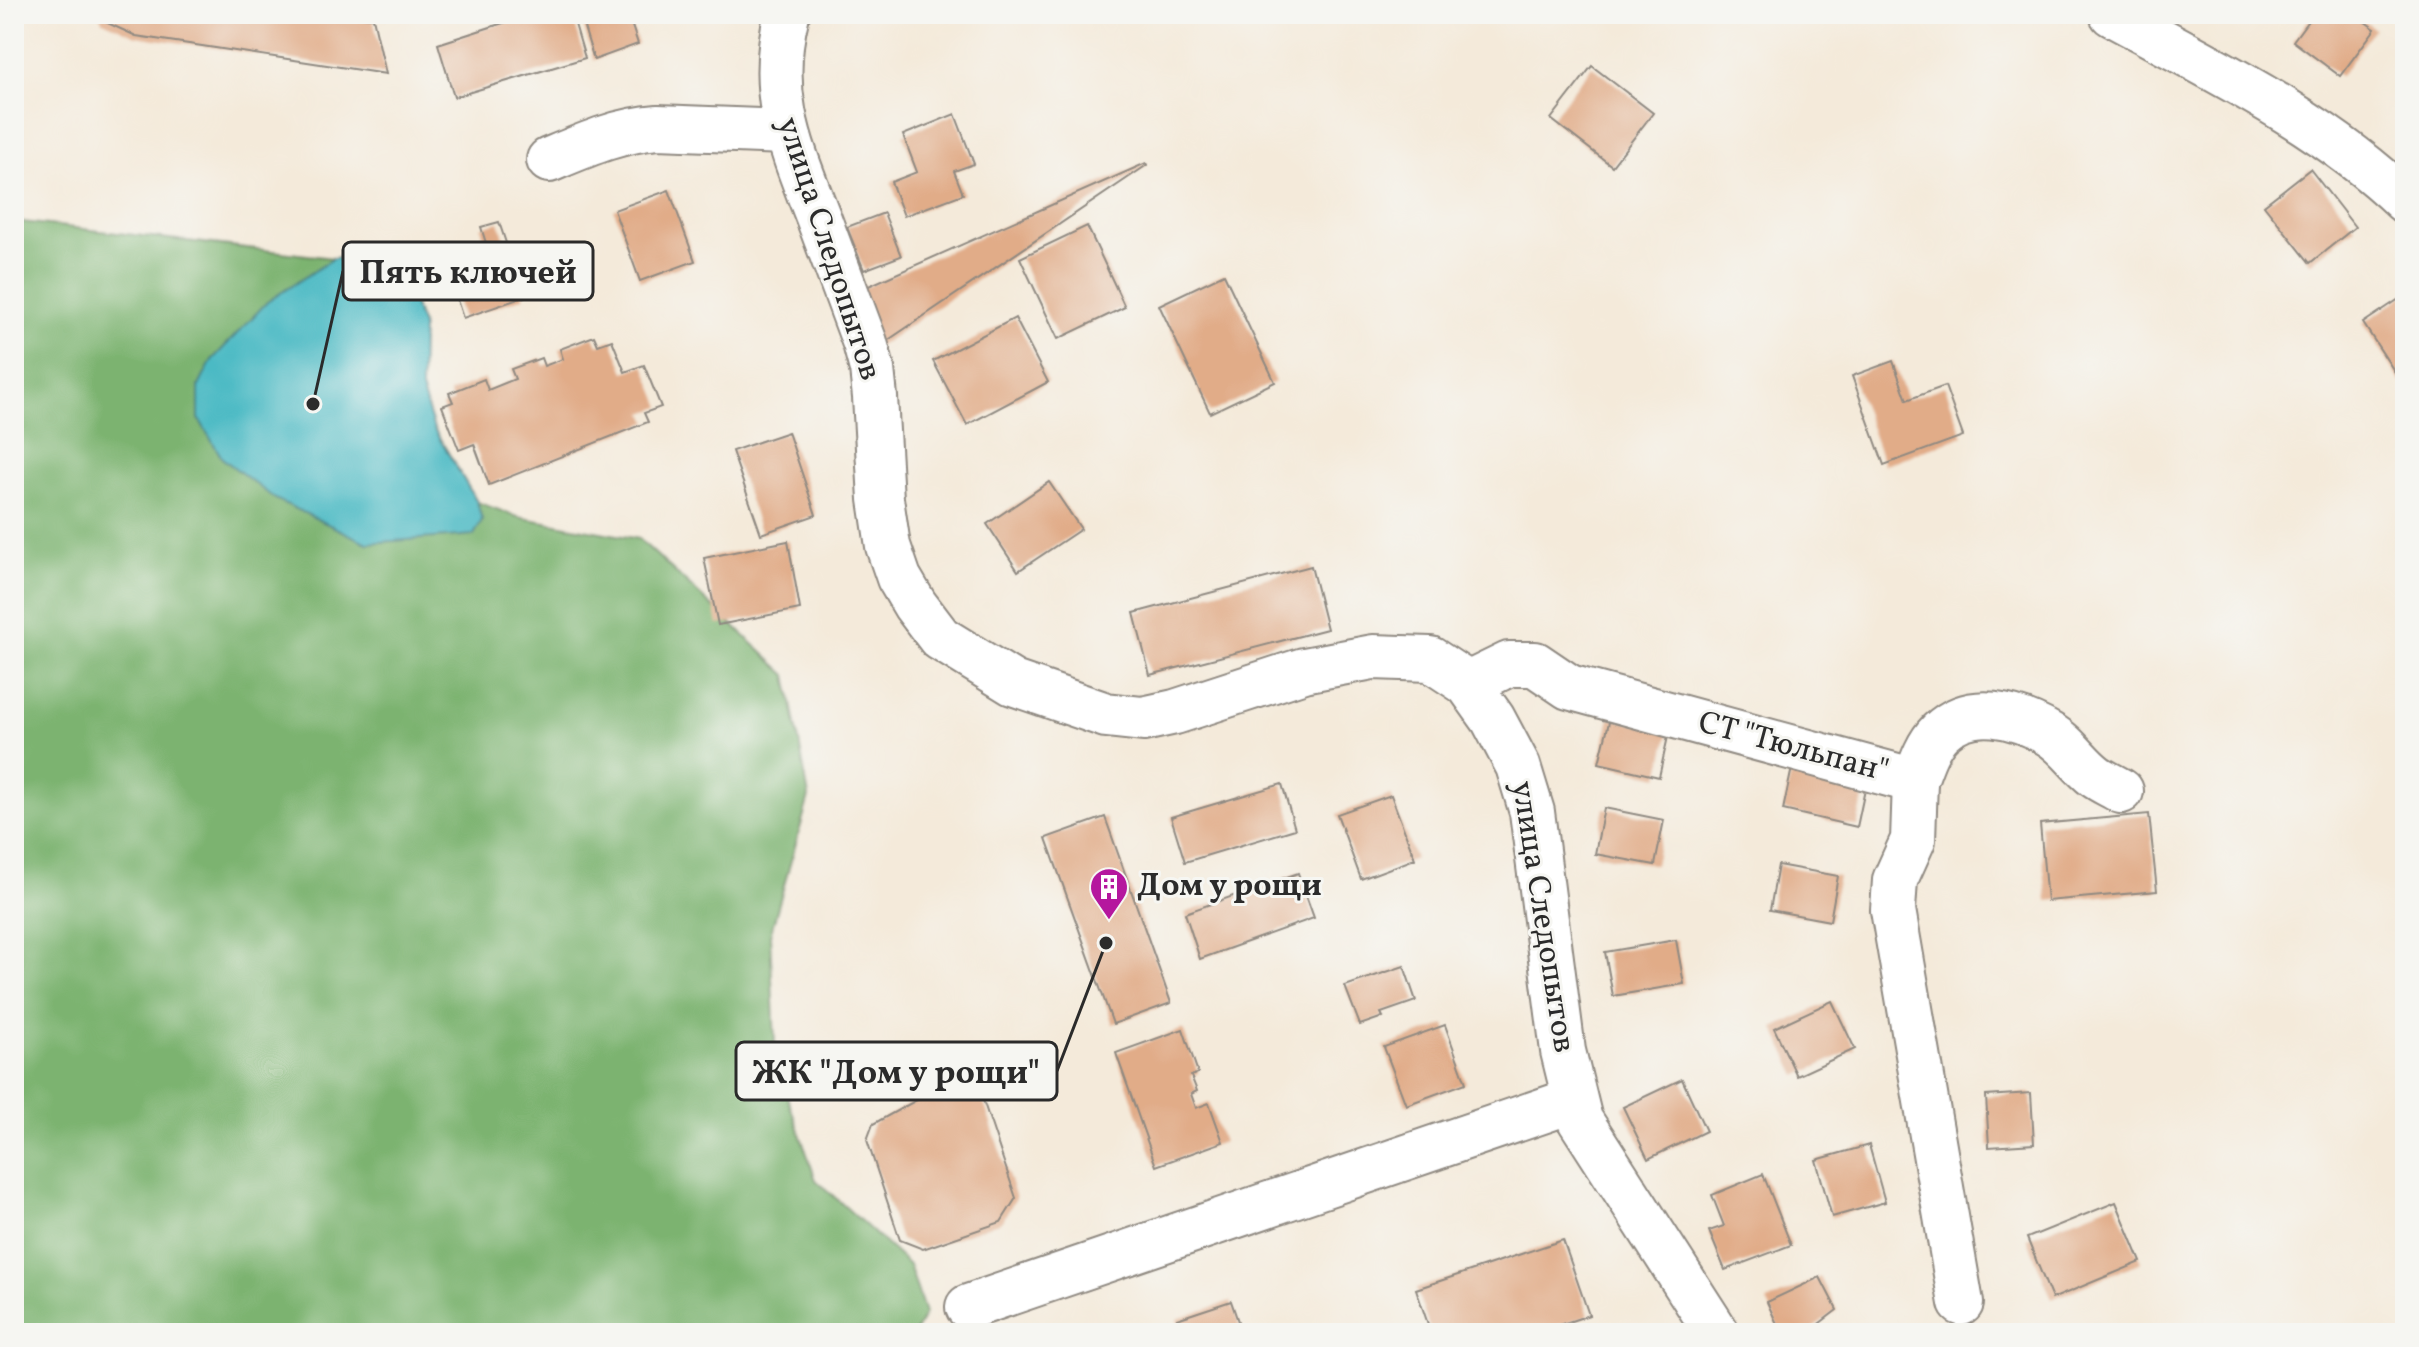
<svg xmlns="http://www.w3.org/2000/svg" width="2419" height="1347" font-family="Vollkorn,serif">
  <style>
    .forest { fill: #7cb370; stroke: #546f4e; stroke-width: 2 }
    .water { fill: #4cbac4; stroke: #3c7278; stroke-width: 2 }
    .building { fill: #e1ac88 }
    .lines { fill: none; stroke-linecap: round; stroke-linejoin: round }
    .minor-casing { stroke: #908a82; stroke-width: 48 }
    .minor { stroke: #fff; stroke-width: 44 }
    .labels { text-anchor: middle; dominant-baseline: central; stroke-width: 6; stroke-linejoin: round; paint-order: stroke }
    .street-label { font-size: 32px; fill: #2b2b2b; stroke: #f6f6f2 }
    .poi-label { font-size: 32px; font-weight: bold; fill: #2b2b2b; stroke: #f6f6f2; text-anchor: start }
    .leader { fill: none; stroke: #2b2b2b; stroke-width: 3 }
    .callout-dot { fill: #2b2b2b; stroke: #f6f6f2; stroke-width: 3 }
    .callout { fill: #f6f6f2; stroke: #2b2b2b; stroke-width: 3 }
    .callout-label { font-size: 34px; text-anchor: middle; font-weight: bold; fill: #2b2b2b }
  </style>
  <rect width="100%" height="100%" fill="#f6f6f2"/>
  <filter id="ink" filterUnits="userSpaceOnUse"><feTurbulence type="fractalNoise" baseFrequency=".0125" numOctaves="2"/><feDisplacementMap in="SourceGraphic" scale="16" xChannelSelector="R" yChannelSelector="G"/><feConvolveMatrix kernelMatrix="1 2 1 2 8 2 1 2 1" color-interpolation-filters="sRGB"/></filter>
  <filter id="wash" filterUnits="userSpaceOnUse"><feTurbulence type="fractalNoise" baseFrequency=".006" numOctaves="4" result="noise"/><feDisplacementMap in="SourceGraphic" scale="32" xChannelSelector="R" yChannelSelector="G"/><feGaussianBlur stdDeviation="1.8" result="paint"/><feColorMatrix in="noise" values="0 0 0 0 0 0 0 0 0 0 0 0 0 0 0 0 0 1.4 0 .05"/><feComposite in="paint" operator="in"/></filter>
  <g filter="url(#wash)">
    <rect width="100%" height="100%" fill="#f4eada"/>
    <path class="forest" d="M14 221 333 258 367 255 397 274 410 294 422 326 421 389 434 429 477 502 518 517 639 539 787 675 809 797 770 935 776 1064 816 1180 909 1265 925 1313 915 1333H14Z"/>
    <path class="water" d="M367 255 397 274 410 294 422 326 421 389 434 429 477 502 482 520 474 535 367 543 275 499 222 458 199 419V386L212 360 267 302 334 258Z"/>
    <g id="blocks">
      <g class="building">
        <path d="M98 14H330L373 18 386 74 136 36 103 21Z"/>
        <path d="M531 14H572L585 58 454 97 438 44Z"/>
        <path d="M580 14H628L638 44 594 60Z"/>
        <path d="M2313 14H2354L2375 29 2340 76 2293 41Z"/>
        <path d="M1592 66 1653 113 1612 166 1551 119Z"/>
        <path d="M955 114 974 164 954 171 963 194 904 216 891 182 917 172 903 135Z"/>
        <path d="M1146 163 1147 165 875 349 855 292Z"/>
        <path d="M2310 169 2355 227 2310 263 2264 205Z"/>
        <path d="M669 190 695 261 640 281 614 210Z"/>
        <path d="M884 213 901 256 864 270 847 227Z"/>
        <path d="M499 222 524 297 463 318 443 257 486 243 481 227Z"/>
        <path d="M1087 226 1125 307 1058 339 1020 258Z"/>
        <path d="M1224 274 1275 382 1210 413 1159 305Z"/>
        <path d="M2405 295V381L2402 383 2363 323Z"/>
        <path d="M1015 318 1048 382 967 425 933 361Z"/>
        <path d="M594 336 598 345 612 340 625 372 644 365 661 407 644 413 648 422 489 485 474 444 459 450 442 406 453 402 449 393 484 379 488 390 515 379 511 369 541 358 544 366 563 359 560 349Z"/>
        <path d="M1893 361 1907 400 1945 386 1963 436 1884 465 1852 376Z"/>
        <path d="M788 432 816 515 761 534 732 451Z"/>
        <path d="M1049 482 1081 529 1018 571 987 524Z"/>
        <path d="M788 541 800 609 718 625 704 558Z"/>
        <path d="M1311 566 1327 629 1150 675 1134 613Z"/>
        <path d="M1610 718 1669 732 1659 777 1599 763Z"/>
        <path d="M1793 763 1867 780 1857 827 1783 810Z"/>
        <path d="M1282 784 1295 829 1185 862 1171 817Z"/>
        <path d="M1391 795 1415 859 1361 879 1337 814Z"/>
        <path d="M1604 808 1664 820 1655 865 1595 854Z"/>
        <path d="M2149 814 2157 891 2047 901 2040 824Z"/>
        <path d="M1105 817 1171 1003 1113 1024 1046 838Z"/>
        <path d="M1778 865 1838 876 1830 921 1770 910Z"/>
        <path d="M1298 873 1314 918 1200 959 1185 913Z"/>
        <path d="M1676 940 1684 984 1613 996 1605 952Z"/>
        <path d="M1404 966 1416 1001 1381 1013 1383 1017 1360 1025 1345 986Z"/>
        <path d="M1832 1001 1855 1049 1797 1076 1774 1028Z"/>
        <path d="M1445 1025 1466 1083 1406 1105 1384 1047Z"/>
        <path d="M1183 1029 1198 1073 1191 1076 1197 1091 1191 1094 1196 1108 1209 1103 1223 1142 1156 1166 1116 1053Z"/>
        <path d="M1682 1079 1706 1131 1648 1159 1623 1107Z"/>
        <path d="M2031 1093 2034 1144 1989 1147 1986 1096Z"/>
        <path d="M962 1094 983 1100 1016 1198 1001 1222 923 1249 900 1240 867 1140 873 1124 922 1097Z"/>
        <path d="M1869 1145 1885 1202 1832 1217 1816 1160Z"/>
        <path d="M1763 1174 1791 1245 1725 1270 1709 1231 1724 1226 1712 1195Z"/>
        <path d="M2116 1202 2141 1262 2052 1299 2027 1238Z"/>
        <path d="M1563 1240 1589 1315 1535 1333H1431L1416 1289Z"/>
        <path d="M1820 1277 1837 1310 1807 1333H1768L1778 1326 1767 1302Z"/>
        <path d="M1231 1301 1242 1333H1182L1177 1319Z"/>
      </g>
    </g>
  </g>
  <g filter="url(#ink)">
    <use href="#blocks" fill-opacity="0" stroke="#908a82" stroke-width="2"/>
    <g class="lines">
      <g class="minor-casing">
        <g id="minor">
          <path d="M787 14C766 95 792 149 820 222 835 262 850 303 865 343L872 369 875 397 881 499 888 546 899 578 915 605 940 638 1013 683 1106 715 1143 719 1175 712 1304 670 1373 657 1430 659 1468 684 1493 719 1518 766 1532 812 1563 1051 1580 1120 1717 1333"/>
          <path d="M2112 14C2213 69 2322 121 2405 201"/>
          <path d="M549 160C585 145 619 130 658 127L785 132"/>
          <path d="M1468 684 1509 664H1535L1569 687 1915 781C1921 764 1927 745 1940 732 1971 702 2016 715 2049 734 2067 744 2079 764 2095 776 2103 782 2113 786 2121 791"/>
          <path d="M1915 781 1913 840 1895 880 1893 910 1961 1303"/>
          <path d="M968 1307 1574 1100"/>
        </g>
      </g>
      <use href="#minor" class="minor"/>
    </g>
  </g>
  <defs>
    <g id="building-pin" transform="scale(2)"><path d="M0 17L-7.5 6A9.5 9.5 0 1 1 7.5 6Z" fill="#b5179e" stroke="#f6f6f2"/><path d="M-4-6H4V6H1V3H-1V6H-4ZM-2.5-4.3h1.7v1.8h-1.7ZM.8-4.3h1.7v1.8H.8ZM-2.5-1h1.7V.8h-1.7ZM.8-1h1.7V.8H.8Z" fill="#fff"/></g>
  </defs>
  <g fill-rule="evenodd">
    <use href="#building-pin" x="1109" y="887"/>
  </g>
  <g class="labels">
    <g class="street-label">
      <text transform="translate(828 249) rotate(72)">улица Следопытов</text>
      <text transform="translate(1793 748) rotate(15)">СТ "Тюльпан"</text>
      <text transform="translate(1542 917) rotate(81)">улица Следопытов</text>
    </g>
    <g class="poi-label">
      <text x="1137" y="887">Дом у рощи</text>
    </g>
  </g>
  <path class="leader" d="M313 404L343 271M1106 943L1057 1071"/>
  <g class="callout-dot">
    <circle cx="313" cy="404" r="8"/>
    <circle cx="1106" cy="943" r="8"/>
  </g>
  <g class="callout">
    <rect x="343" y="242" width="250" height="58" rx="8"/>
    <rect x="736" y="1042" width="321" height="58" rx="8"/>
  </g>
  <g class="callout-label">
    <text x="468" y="283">Пять ключей</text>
    <text x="896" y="1083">ЖК "Дом у рощи"</text>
  </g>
  <rect width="2419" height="1347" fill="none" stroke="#f6f6f2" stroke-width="48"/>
</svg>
